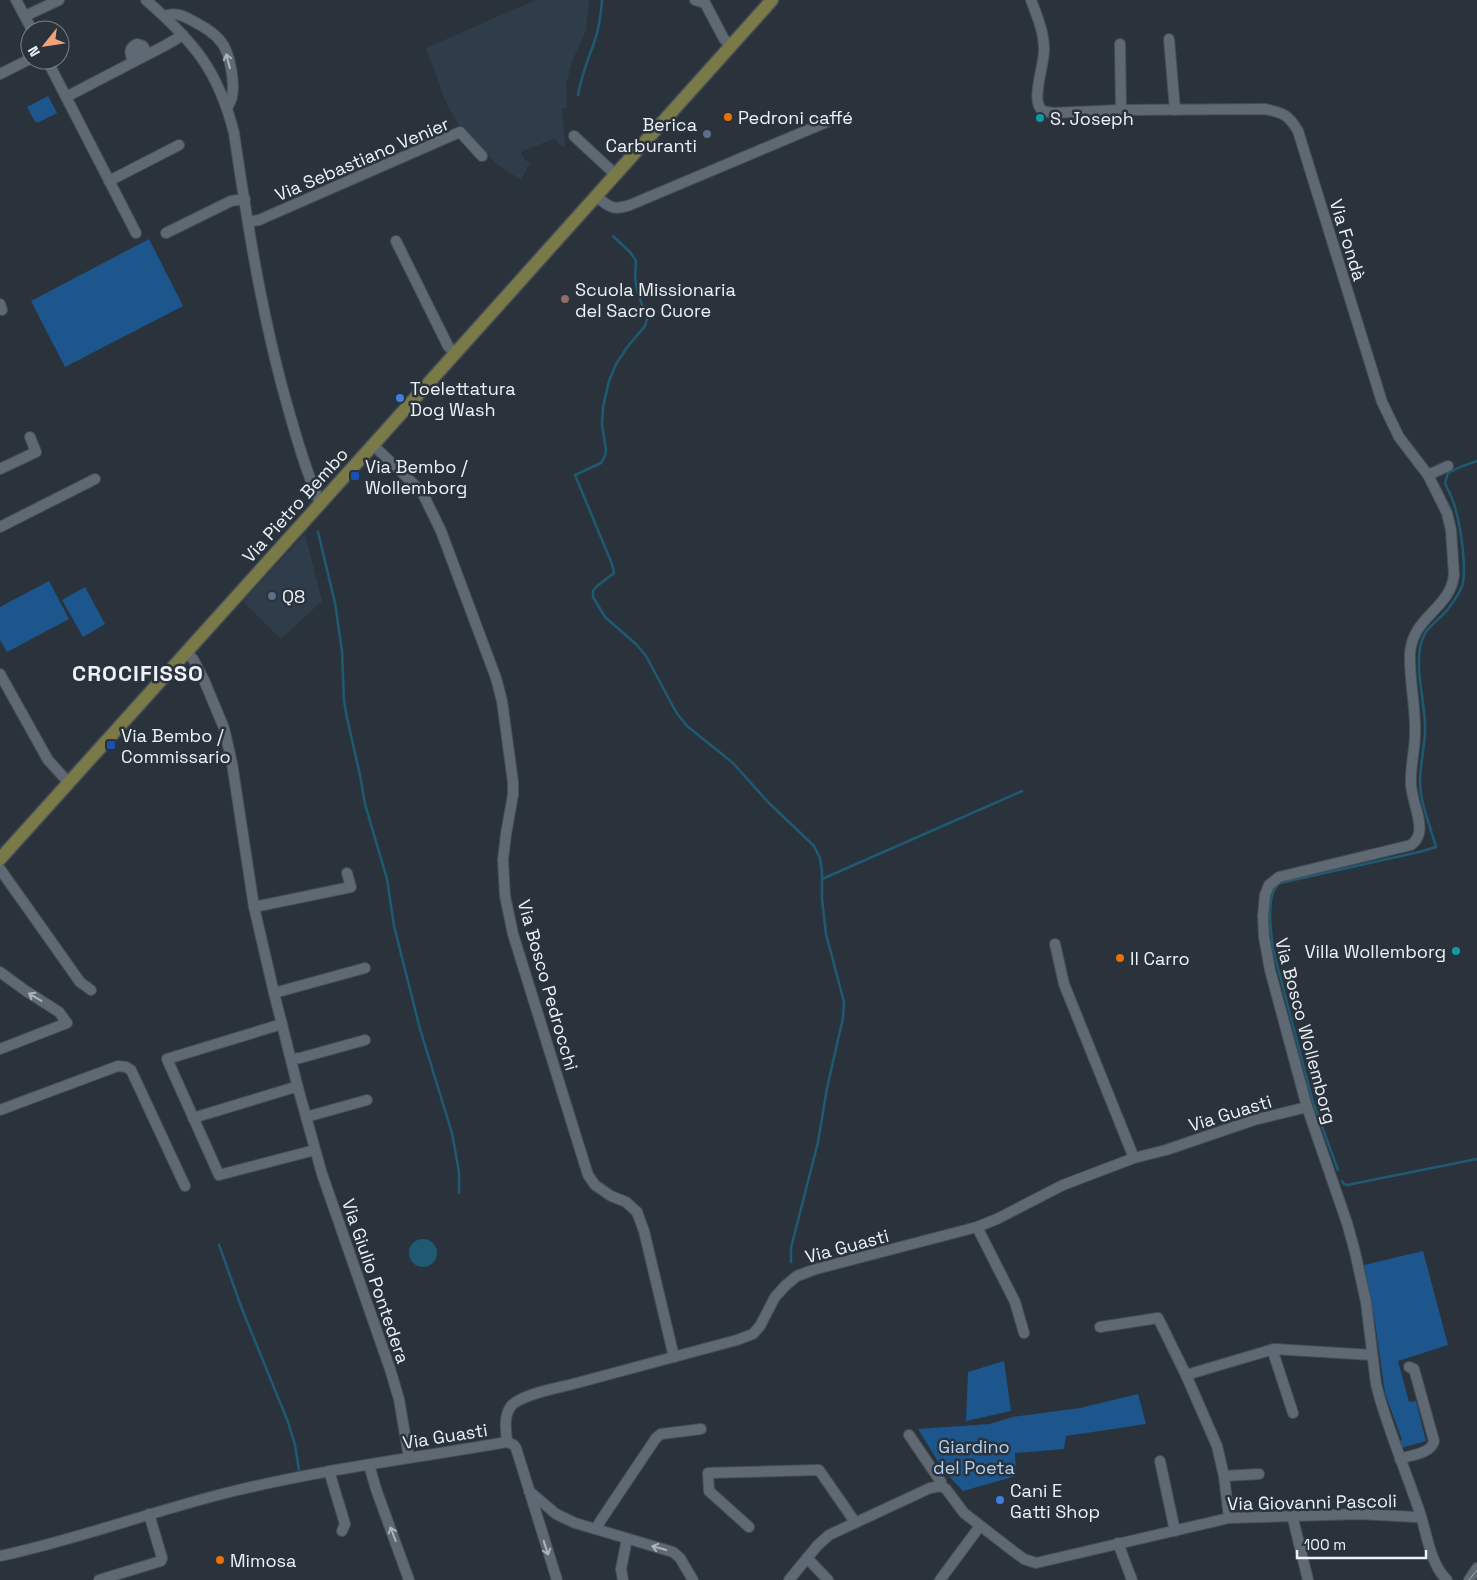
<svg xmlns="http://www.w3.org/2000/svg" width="1477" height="1580" font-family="'Space Grotesk',sans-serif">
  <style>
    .built { fill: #2f3d4b }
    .green { fill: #1c568d }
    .water { fill: #1f5a73 }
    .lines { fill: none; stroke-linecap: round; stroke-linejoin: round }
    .stream { stroke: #1f5a73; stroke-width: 2.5 }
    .minor-casing { stroke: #474f56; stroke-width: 12 }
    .major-casing { stroke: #474f56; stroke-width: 15 }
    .minor { stroke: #5f6974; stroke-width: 10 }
    .major { stroke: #797a47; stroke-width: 12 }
    .tram { stroke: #a1a8b0; stroke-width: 1 }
    .oneway { stroke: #adb4bd }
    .food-dot { fill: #e8710a; stroke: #2a333c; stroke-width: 2 }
    .culture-dot { fill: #0f9aa8; stroke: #2a333c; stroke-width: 2 }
    .service-dot { fill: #5c6f8a; stroke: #2a333c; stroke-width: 2 }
    .education-dot { fill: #8d6e63; stroke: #2a333c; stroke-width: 2 }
    .shop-dot { fill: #3f7fe0; stroke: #2a333c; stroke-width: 2 }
    .transit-dot { fill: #1a4fb4; stroke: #2a333c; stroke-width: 2 }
    .labels { text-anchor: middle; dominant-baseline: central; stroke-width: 5; stroke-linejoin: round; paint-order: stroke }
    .poi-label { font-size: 18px; fill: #ecf2f8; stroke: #2a333c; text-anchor: start }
    .street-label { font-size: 18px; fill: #ecf2f8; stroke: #2a333c }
    .park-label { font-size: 18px; fill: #b0d1f4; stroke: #2a333c }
    .district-label { font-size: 22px; font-weight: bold; letter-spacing: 1px; fill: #ecf2f8; stroke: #2a333c }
  </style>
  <rect width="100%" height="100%" fill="#2a333c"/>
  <g class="built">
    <path d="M536 0H589L586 31 573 59 566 84 567 107 562 109 565 148 558 143 555 138 521 152 524 159 530 163 521 180 498 165 464 134 447 105 426 48Z"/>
    <path d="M305 534 322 601 281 639 243 601Z"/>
  </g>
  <g class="green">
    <path d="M48 96 57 113 37 123 36 121 35 122 27 107Z"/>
    <path d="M149 239 183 306 65 367 31 301Z"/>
    <path d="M49 581 69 619 7 652 0 640V607Z"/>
    <path d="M85 587 105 624 83 637 62 600Z"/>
    <path d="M1423 1251 1448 1345 1398 1361 1409 1402 1416 1401 1426 1441 1401 1448 1399 1442 1402 1440 1385 1393 1375 1322 1364 1265Z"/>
    <path d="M1004 1361 1011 1411 966 1421 968 1372Z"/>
    <path d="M1138 1394 1146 1424 1066 1436 1064 1449 1015 1453 1016 1476 963 1491 944 1471 918 1429 990 1424 1012 1417 1080 1408Z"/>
  </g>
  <circle class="water" cx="423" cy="1253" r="14"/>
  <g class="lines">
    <g class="stream">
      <path d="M578 95C581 76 588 60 594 43 599 29 601 14 602 0"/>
      <path d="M613 236 630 252 636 261 635 277 637 290 647 319 645 326 628 346 616 364 609 381 603 407 602 425 606 450 605 456 601 463 575 475 612 564 614 573 597 586 593 591V597L605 617 637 645 646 656 676 712 687 726 733 763 768 802 814 846 820 858 822 871V899L826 934 844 1002 843 1018 827 1088 818 1142 791 1248V1262"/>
      <path d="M318 532 335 603 342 651 344 701 347 718 360 775 365 804 387 879 394 926 420 1029 452 1133 459 1172V1193"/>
      <path d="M822 879 1022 791"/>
      <path d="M1338 1170 1313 1102 1273 949C1271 933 1265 893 1280 883L1419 852 1436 847C1430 825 1420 803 1420 781 1420 762 1426 743 1425 724 1424 699 1416 673 1420 648 1424 626 1436 624 1448 609 1454 601 1461 592 1463 583 1466 565 1461 529 1456 511 1454 501 1449 492 1445 483L1448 473 1460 467 1477 461"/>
      <path d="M1342 1181 1344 1184 1347 1185 1477 1159"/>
      <path d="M219 1245 242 1309 288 1422 295 1445 299 1470"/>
    </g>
    <g class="minor-casing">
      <g id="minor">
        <path d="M16 0 32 30"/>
        <path d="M146 0C194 42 218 70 234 133 248 228 263 323 290 415 298 443 306 471 318 498L322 501"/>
        <path d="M695 0 705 3 724 39 731 45"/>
        <path d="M1031 0C1037 16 1044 32 1044 49 1045 63 1030 101 1042 110 1044 112 1050 112 1053 113L1121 110 1265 109C1283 113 1288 114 1298 131L1382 402 1399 437 1428 475 1447 513 1451 530 1454 575C1450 609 1413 616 1410 653 1409 680 1416 707 1415 734 1415 750 1410 767 1411 784 1411 798 1422 819 1419 833 1418 838 1415 842 1411 845L1279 877 1269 885 1265 895 1263 916 1264 937 1270 970 1307 1107 1347 1223 1355 1252 1366 1302 1376 1384 1380 1399C1392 1439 1408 1477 1421 1516 1427 1536 1431 1565 1447 1580"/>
        <path d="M25 16 59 0"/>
        <path d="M165 16C174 12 182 15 191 20 202 26 214 32 222 43 230 54 235 83 232 97 231 101 229 104 227 108"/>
        <path d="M1169 39 1175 110"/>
        <path d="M137 44 143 46 146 51 132 58C129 52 130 47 137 44Z"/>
        <path d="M1120 44 1121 110"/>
        <path d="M47 60 136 233"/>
        <path d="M0 74 30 59"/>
        <path d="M66 97 166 45 183 35"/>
        <path d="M574 136 615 174"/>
        <path d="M109 181 179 145"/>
        <path d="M596 196C609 207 613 211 630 205L834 119"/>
        <path d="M248 222 259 220 460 132 482 156"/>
        <path d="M166 233 231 201 245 199"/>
        <path d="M396 241 448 346 455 353"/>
        <path d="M0 304 2 310"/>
        <path d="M373 445 422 492 441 531 496 678 502 701 513 782V795L506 834 503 860 505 896 513 934 588 1175 595 1185 611 1196 626 1202 637 1212 644 1231 674 1357"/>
        <path d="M0 469 36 452 30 437"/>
        <path d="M1428 475 1448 466"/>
        <path d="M0 527 95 479"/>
        <path d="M186 652 193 659 204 680 224 728 232 763 254 907 274 993 298 1088 322 1174 390 1369 399 1399 409 1458"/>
        <path d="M0 674 48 760 69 783"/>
        <path d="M0 869 80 982 91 990"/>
        <path d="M254 907 351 887 347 873"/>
        <path d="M1055 944 1064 984 1134 1158"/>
        <path d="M0 972 26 991 59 1012 67 1023 0 1049"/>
        <path d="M274 993 365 968"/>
        <path d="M282 1024 167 1059 219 1175 315 1150"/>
        <path d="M291 1059 300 1058 365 1040"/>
        <path d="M0 1110 118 1066 126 1067 131 1070 185 1186"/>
        <path d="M306 1117 367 1100"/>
        <path d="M193 1118 292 1088H298"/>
        <path d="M977 1227 1015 1302 1024 1333"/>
        <path d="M1100 1327 1158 1318 1186 1375 1217 1446 1224 1476 1229 1518"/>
        <path d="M1274 1349V1355L1293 1413"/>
        <path d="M1186 1375 1274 1349 1372 1355"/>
        <path d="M909 1435 941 1482V1486L946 1489 964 1513 1013 1551 1024 1559 1036 1563 1229 1518 1359 1514 1416 1517 1420 1515"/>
        <path d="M507 1442C506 1430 503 1415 512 1405 523 1394 558 1388 573 1384 628 1369 683 1354 737 1340L753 1334 760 1326 775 1297 786 1285 797 1276 816 1269 977 1227 997 1219 1063 1185 1134 1158 1166 1150 1254 1120 1307 1107"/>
        <path d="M507 1442 514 1445 516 1448 557 1580"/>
        <path d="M1400 1459C1410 1455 1431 1454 1434 1441L1414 1369 1409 1367"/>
        <path d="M1160 1461 1175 1531"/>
        <path d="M369 1465 376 1489 409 1580"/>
        <path d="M329 1471 345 1524 342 1531"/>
        <path d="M1224 1476 1259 1474"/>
        <path d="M529 1491 556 1514 575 1523 673 1552 680 1558 693 1580"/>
        <path d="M1292 1515 1308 1580"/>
        <path d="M749 1527 709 1491 708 1473 819 1470 855 1522"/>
        <path d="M596 1529 601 1520 656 1438 661 1434 701 1429"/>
        <path d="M1118 1543 1132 1580"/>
        <path d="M0 1556C80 1539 155 1510 234 1491 324 1469 416 1458 507 1442"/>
        <path d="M807 1558 828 1580"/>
        <path d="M99 1580 161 1561 162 1558 149 1514"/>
        <path d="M623 1580 621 1569 627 1539"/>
        <path d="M789 1580 817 1546 829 1535 930 1488 941 1486"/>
        <path d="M940 1580 980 1526"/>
        <path d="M1469 1580 1477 1568"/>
      </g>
    </g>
    <g class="major-casing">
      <path id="major" d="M0 859 373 445 772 0"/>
    </g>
    <use href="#minor" class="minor"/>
    <use href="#major" class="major"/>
    <path class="tram" d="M1469 1580 1477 1570"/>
  </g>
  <defs><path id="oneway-shaft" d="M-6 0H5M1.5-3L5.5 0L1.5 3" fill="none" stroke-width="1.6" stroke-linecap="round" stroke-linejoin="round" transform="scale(1.25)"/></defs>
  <g class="oneway">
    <use href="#oneway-shaft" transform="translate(228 61) rotate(-105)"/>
    <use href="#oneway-shaft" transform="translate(35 997) rotate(-149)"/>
    <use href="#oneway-shaft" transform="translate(393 1534) rotate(-111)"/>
    <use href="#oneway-shaft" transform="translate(546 1548) rotate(72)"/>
    <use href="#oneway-shaft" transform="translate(659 1548) rotate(-164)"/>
  </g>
  <g class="food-dot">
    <circle cx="728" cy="117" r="5"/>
    <circle cx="1120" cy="958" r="5"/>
    <circle cx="220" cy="1560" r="5"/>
  </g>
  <g class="culture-dot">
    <circle cx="1040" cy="118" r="5"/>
    <circle cx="1456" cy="951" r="5"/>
  </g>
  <g class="service-dot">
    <circle cx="707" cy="134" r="5"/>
    <circle cx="272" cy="596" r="5"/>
  </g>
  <circle class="education-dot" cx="565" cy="299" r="5"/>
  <g class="shop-dot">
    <circle cx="400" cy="398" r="5"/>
    <circle cx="1000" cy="1500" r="5"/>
  </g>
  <g class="transit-dot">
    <rect x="350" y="471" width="10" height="10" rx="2.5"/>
    <rect x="106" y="740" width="10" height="10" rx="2.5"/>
  </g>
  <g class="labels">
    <g class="poi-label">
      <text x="738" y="117">Pedroni caffé</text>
      <text x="1050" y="118">S. Joseph</text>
      <text x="697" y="124" text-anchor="end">Berica<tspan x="697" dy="21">Carburanti</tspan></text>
      <text x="575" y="289">Scuola Missionaria<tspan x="575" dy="21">del Sacro Cuore</tspan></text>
      <text x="410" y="388">Toelettatura<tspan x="410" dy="21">Dog Wash</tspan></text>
      <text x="365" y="466">Via Bembo /<tspan x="365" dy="21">Wollemborg</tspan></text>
      <text x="282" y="596">Q8</text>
      <text x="121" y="735">Via Bembo /<tspan x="121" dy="21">Commissario</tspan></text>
      <text x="1446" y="951" text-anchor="end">Villa Wollemborg</text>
      <text x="1130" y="958">Il Carro</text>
      <text x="1010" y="1490">Cani E<tspan x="1010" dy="21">Gatti Shop</tspan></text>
      <text x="230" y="1560">Mimosa</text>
    </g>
    <g class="street-label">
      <text transform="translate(362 159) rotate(-23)">Via Sebastiano Venier</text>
      <text transform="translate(1348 240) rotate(73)">Via Fondà</text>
      <text transform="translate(295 505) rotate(-48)">Via Pietro Bembo</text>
      <text transform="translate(548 985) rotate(74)">Via Bosco Pedrocchi</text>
      <text transform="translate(1306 1031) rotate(75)">Via Bosco Wollemborg</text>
      <text transform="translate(1230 1113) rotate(-17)">Via Guasti</text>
      <text transform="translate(847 1246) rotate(-15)">Via Guasti</text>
      <text transform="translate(376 1281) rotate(71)">Via Giulio Pontedera</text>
      <text transform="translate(445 1436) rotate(-9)">Via Guasti</text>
      <text transform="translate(1312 1502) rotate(-1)">Via Giovanni Pascoli</text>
    </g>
    <g class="park-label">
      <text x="974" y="1446">Giardino<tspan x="974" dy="21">del Poeta</tspan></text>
    </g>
    <g class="district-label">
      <text x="138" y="673">CROCIFISSO</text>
    </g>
  </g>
  <g transform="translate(45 45) rotate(240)"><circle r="24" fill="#2a333c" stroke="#787f87"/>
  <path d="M0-4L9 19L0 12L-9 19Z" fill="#f0a279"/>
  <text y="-8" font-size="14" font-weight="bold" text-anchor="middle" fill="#ecf2f8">N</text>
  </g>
  <path d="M1297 1550v8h129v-8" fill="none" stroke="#ecf2f8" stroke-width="2.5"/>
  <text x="1304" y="1550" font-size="15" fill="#ecf2f8" stroke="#2a333c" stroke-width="4" paint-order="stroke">100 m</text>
</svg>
